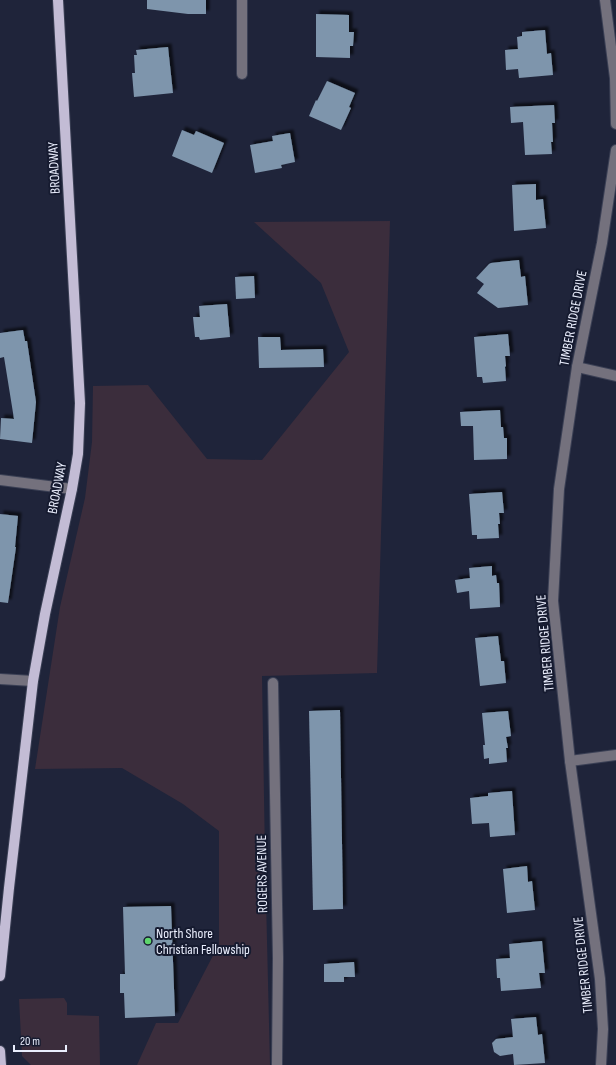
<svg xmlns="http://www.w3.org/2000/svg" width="616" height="1065" font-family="'Sofia Sans Condensed',sans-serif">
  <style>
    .green { fill: #3b2d3c }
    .building { fill: #7e95ac; filter: url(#shadow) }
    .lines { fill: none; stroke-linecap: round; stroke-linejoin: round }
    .minor-casing { stroke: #3b4055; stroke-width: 12 }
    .major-casing { stroke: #3b4055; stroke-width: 12 }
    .minor { stroke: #74717d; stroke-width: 10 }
    .major { stroke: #c3bcd5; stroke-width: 10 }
    .poi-dot { fill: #5ed56c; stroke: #161b30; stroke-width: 1.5 }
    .labels { text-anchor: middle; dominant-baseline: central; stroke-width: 4; stroke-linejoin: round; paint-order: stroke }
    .street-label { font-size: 14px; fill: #eaeefd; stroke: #161b30 }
    .poi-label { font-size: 14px; fill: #eaeefd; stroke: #161b30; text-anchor: start }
  </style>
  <defs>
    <filter id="shadow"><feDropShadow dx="3.5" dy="-3.5" stdDeviation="1" flood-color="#0009"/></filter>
  </defs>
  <rect width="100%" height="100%" fill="#1f243a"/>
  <g class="green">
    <path d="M390 221 377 673 262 676 265 857 270 1065H137L156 1023H178L219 944V831L183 804 122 768 35 769 60 607 85 498 92 442 93 386 148 385 207 459 262 460 349 352 321 283 254 222Z"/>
    <path d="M64 998 67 1003V1015L99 1016 100 1065H31L22 1056 19 999Z"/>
  </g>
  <g class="building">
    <path d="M147 0H206V14H188L147 9Z"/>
    <path d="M316 14 349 15V32H354L353 46H350V58L316 57Z"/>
    <path d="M545 30 547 54 551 53 553 75 519 78 518 69 506 70 505 50 518 49 517 37 522 36V32Z"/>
    <path d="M168 47 173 93 134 97 132 73H135L134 55H137L136 50Z"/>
    <path d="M327 81 355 93 349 107 351 108 341 130 309 116 316 100 317 101Z"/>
    <path d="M554 105 555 123H552L553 142H551L552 154 525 155 523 122 511 123 510 107Z"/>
    <path d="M182 130 194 135 196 131 224 143 212 173 172 156Z"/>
    <path d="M290 133 295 162 281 165 282 168 255 173 250 145 273 141 272 136Z"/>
    <path d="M536 184V200L543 199 546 228 514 231 512 185Z"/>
    <path d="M519 260 521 277 525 276 528 305 498 308 477 293 484 284 476 278 489 264 491 263Z"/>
    <path d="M254 276 255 298 236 299 235 277Z"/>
    <path d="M227 304 230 337 200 340 199 337H195L193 317H200L199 306Z"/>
    <path d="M23 330 25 341H27L36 402 32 443 0 439 1 418 14 419 4 357 0 358V333Z"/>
    <path d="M508 334 510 356H505L506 366 505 367 506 381 483 383 482 377H477L474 337Z"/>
    <path d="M258 337H280L281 350 323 349 324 367 259 368Z"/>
    <path d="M500 410 501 427H503L504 438H507V459L474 460 473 426H461L460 412Z"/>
    <path d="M502 492 504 513H499L500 524H498L499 538 477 539V535H472L469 494Z"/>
    <path d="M0 514 18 516 15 547H16L8 603 0 602Z"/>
    <path d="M492 566V576L496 575 497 583H499L500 607 470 609 469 591 457 593 455 580 470 578 469 568Z"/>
    <path d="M498 636 501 661H504L506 683 480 686 475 638Z"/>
    <path d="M340 710 343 909 313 910 309 711Z"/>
    <path d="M508 711 511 736 506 737 508 748H506L507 762 489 764V758L484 759 483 745H485L482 713Z"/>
    <path d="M512 791 515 835 490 837 489 823 472 824 470 798 488 796V793Z"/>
    <path d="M527 866 528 882 532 881 535 910 507 913 503 869Z"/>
    <path d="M171 906 175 1016 125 1018 124 993H120V974H125L123 907Z"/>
    <path d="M542 941 545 973H539L541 988 501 991 500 978H497L496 959 510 958 509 944Z"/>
    <path d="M354 962 355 977H344V982H324V964Z"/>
    <path d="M536 1017 538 1035 542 1034 545 1063 514 1065 513 1054 500 1056 494 1052 492 1043 496 1039 513 1037 511 1019Z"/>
  </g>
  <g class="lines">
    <g class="minor-casing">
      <g id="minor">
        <path d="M605 0 615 78 616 124"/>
        <path d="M242 74V0"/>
        <path d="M577 367 616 376"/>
        <path d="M0 480 72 489"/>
        <path d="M0 679 33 681"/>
        <path d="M273 683 278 958 277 1065"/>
        <path d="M570 761 616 755"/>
        <path d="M601 1065 603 1029 600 979 570 761 553 601 559 489 577 367 602 243 616 150"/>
      </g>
    </g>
    <g class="major-casing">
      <g id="major">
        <path d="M0 976 9 888 33 681 45 614 72 489 78 454 80 403 58 0"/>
        <path d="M0 1051 1 1065"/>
      </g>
    </g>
    <use href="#minor" class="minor"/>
    <use href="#major" class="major"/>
  </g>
  <circle class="poi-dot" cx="148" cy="941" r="4"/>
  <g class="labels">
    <g class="street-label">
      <text transform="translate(54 168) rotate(-93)">BROADWAY</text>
      <text transform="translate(573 318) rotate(-79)">TIMBER RIDGE DRIVE</text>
      <text transform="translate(57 488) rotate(-79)">BROADWAY</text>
      <text transform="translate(545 643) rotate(-95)">TIMBER RIDGE DRIVE</text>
      <text transform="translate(262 874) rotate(-91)">ROGERS AVENUE</text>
      <text transform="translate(583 965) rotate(-96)">TIMBER RIDGE DRIVE</text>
    </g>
    <g class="poi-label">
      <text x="156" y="933">North Shore<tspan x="156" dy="16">Christian Fellowship</tspan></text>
    </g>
  </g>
  <path d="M14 1045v6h52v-6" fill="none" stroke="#eaeefd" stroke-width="2"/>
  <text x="20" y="1045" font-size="12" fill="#eaeefd" stroke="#161b30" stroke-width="3" paint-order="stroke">20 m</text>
</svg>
